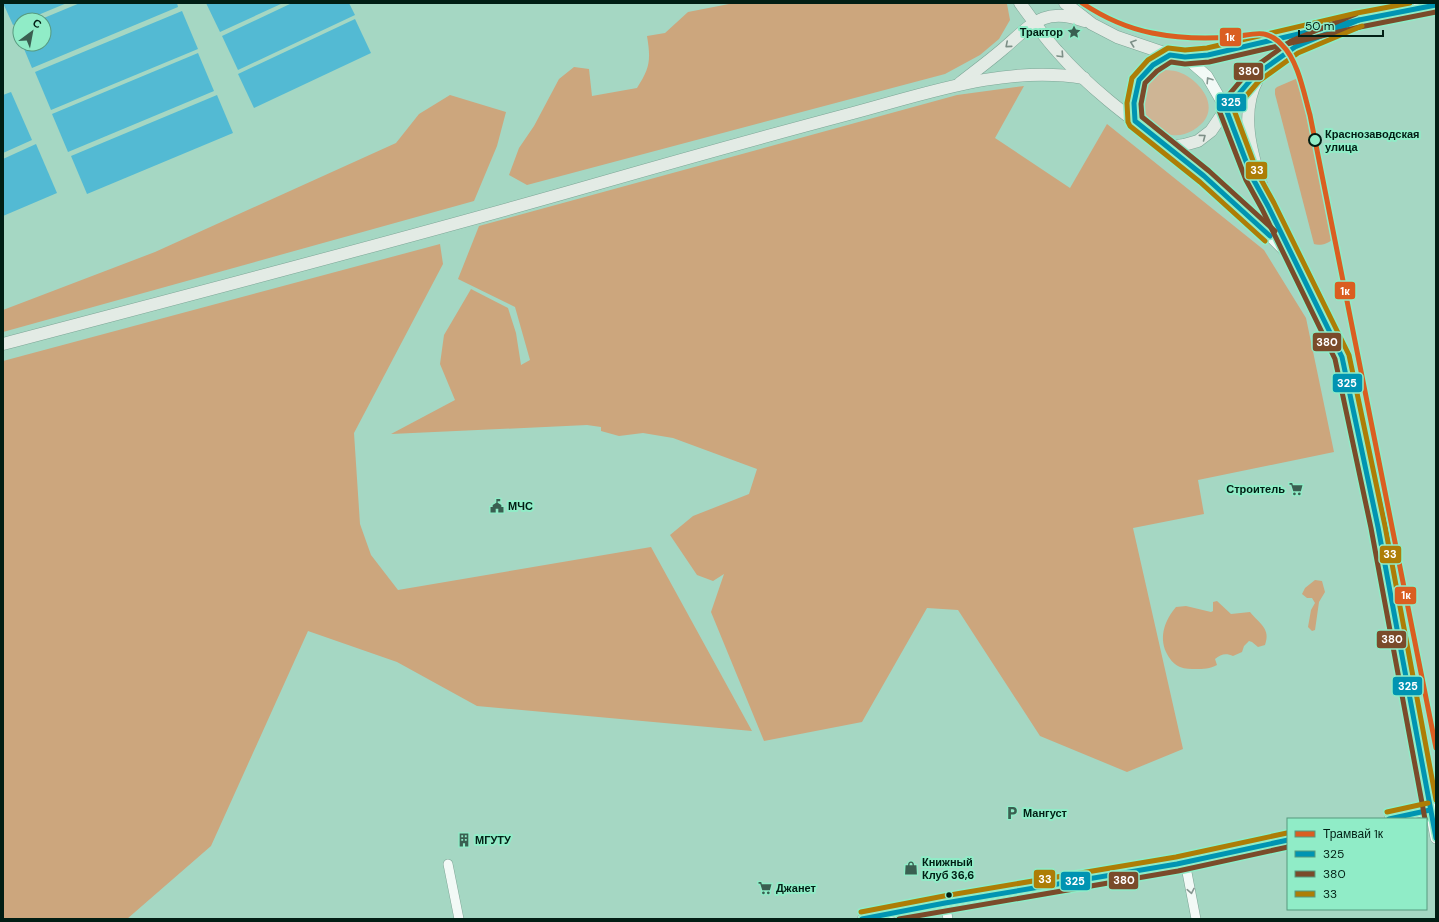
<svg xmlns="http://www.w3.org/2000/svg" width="1439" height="922" font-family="'DM Sans',sans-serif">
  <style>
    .green { fill: #ceb595 }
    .forest { fill: #cca67d }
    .water { fill: #53bad3 }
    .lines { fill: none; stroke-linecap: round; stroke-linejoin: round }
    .minor-casing { stroke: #7da596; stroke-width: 10 }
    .tertiary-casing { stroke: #7da596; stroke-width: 12 }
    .secondary-casing { stroke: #7da596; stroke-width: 13 }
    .minor { stroke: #f2f9f6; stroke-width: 9 }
    .tertiary { stroke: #f2f9f6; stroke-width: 11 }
    .secondary { stroke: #e3ebe5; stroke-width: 12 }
    .bus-1-casing { stroke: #90ecc7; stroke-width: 8 }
    .bus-2-casing { stroke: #90ecc7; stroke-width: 8 }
    .bus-3-casing { stroke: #90ecc7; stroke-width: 8 }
    .bus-1 { stroke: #0094b2; stroke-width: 5 }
    .bus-2 { stroke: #7a4b2a; stroke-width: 5 }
    .bus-3 { stroke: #ad7d06; stroke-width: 5 }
    .tram-1-casing { stroke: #90ecc7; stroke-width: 8 }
    .tram-1 { stroke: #da5e21; stroke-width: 5 }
    .oneway { stroke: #7d8f87 }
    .oneway2 { stroke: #869690 }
    .stop-dot { fill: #90ecc7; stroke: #011e14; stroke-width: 2 }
    .bus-dot { fill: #011e14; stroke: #90ecc7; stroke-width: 1.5 }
    .labels { text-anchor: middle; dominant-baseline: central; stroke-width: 4; stroke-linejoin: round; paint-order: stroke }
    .poi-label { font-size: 11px; font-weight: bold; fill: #011e14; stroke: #90ecc7; text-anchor: start }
    .stop-label { font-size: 11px; font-weight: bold; fill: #011e14; stroke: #90ecc7; text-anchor: start }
    .line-badge { stroke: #90ecc7; stroke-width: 1.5 }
    .badge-label { font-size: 11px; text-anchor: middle; font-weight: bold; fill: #fff }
  </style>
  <rect width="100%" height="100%" fill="#a5d7c3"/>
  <path class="green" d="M1160 70C1167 70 1175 70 1181 73 1197 79 1216 101 1206 118 1199 130 1179 140 1166 133 1162 130 1158 126 1154 123 1131 102 1134 86 1160 70Z"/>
  <g class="forest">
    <path d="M763 3H1005L1007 4 1010 20 999 39 980 55 945 74 527 185 509 175 519 148 534 126 559 79 574 67 589 69 592 96 637 88C650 68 651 60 647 36L665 33 688 12 729 4H762Z"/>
    <path d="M1298 78 1303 82 1332 239C1329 244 1319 246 1314 244L1275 94V89L1277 87Z"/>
    <path d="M1024 86 995 138 1070 188 1107 124 1264 250 1306 318 1334 452 1198 480 1204 514 1133 528 1183 749 1127 772 1040 736 958 610 927 608 862 722 764 741 711 612 724 574 713 581 697 575 670 535 693 516 749 494 757 469 673 438 643 433 619 436 601 431V427L587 425 391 434 455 400 440 364 444 335 471 289 508 308 516 333 521 365 530 360 515 307 458 279 479 226 957 95Z"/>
    <path d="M450 95 506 112 497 146 474 201 3 332V310L155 252 396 143 419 114Z"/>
    <path d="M440 244 443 264 354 433 360 524 371 555 398 590 651 547 752 731 477 706 397 662 308 631 211 846 127 919H3V361Z"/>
    <path d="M1315 580 1322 581 1325 592 1319 602 1315 630 1312 631 1308 627 1311 610 1315 603 1312 598H1307L1302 594 1305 588Z"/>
    <path d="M1217 601 1231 614 1250 612C1260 624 1271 629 1265 645L1258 647 1252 642 1249 641 1244 646 1242 652 1233 656C1226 653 1221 654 1215 659L1217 665C1210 669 1203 669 1196 669 1191 669 1185 669 1180 667 1173 664 1169 658 1166 652 1159 636 1165 620 1176 607L1186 606 1211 612 1213 611V602Z"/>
  </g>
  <g class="water">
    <path d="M3 3H67L26 20H20V23L13 25Z"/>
    <path d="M80 3H177L178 7 32 68 22 44H44V20H39Z"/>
    <path d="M206 3H283L220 32Z"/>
    <path d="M292 3H349L355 15 238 70 222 36Z"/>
    <path d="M182 11 198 49 51 110 35 72Z"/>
    <path d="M355 19 371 53 254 108 238 74Z"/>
    <path d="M198 53 214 91 68 152 52 114Z"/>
    <path d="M11 92 32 140 3 153V95Z"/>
    <path d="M217 95 233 133 87 194 71 156Z"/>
    <path d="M36 144 57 193 3 216V159Z"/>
  </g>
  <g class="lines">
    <g class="minor-casing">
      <g id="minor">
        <path d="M1389 819 1430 810"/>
        <path d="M1185 862 1196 919"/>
        <path d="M448 864 459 919"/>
        <path d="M945 903 948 919"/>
        <path d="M862 919 945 903 1177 864 1288 840"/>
      </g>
    </g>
    <g class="tertiary-casing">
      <g id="tertiary">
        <path d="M1185 57 1207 76 1226 109 1252 177 1268 206 1342 357 1378 527 1436 838"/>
        <path d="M1169 147 1245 211 1289 255"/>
      </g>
    </g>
    <g class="secondary-casing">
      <g id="secondary">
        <path d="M1020 3C1032 19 1043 36 1057 51 1089 88 1130 118 1169 147L1184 145 1198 141 1211 131 1226 109 1254 76 1295 47 1359 20"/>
        <path d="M1065 3 1092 24 1117 37 1170 55 1185 57 1208 55 1242 48 1327 27"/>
        <path d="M1353 21 1436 5"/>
        <path d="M1258 78C1236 118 1256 166 1268 206"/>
        <path d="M960 83C974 72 989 61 1003 49 1031 25 1044 6 1084 21"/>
        <path d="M1135 121C1134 109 1133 93 1138 81 1143 71 1160 61 1170 55"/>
        <path d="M3 344C200 292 398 241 593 185 680 160 766 136 853 113 928 93 1005 65 1084 78"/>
      </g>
    </g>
    <use href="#minor" class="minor"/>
    <use href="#tertiary" class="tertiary"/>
    <use href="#secondary" class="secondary"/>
    <g class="bus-1-casing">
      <g id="bus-1">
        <path d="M1359 20 1295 47 1254 76 1226 109 1252 177 1268 206 1342 357 1378 527 1436 838"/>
        <path d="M1270 236 1204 176 1135 121 1134 103 1139 80 1153 65 1170 55 1185 57 1208 55 1359 20 1436 5"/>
        <path d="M1389 819 1430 810"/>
        <path d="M862 919 945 903 1177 864 1288 840"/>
      </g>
    </g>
    <g class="bus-2-casing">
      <g id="bus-2">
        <path d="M1356 14 1291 41 1249 71 1221 104 1219 110 1246 180 1262 209 1335 359 1371 528 1425 819"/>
        <path d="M1275 231 1209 171 1142 117 1141 104 1145 83 1157 71 1171 62 1185 64 1209 62 1360 27 1436 12"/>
        <path d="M899 919 1178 871 1288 847"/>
      </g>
    </g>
    <g class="bus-3-casing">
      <g id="bus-3">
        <path d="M1362 26 1298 53 1259 81 1234 110 1258 174 1274 203 1349 355 1385 526 1436 800"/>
        <path d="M1265 241 1200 182 1130 126 1128 122 1127 103 1132 78 1148 60 1168 48 1185 50 1207 48 1357 13 1410 3"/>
        <path d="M1387 812 1428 803"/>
        <path d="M861 912 944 896 1176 857 1287 833"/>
      </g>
    </g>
    <use href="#bus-1" class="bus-1"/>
    <use href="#bus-2" class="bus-2"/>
    <use href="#bus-3" class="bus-3"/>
    <g class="tram-1-casing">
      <path id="tram-1" d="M1082 3C1103 17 1127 28 1152 33 1177 38 1205 39 1231 37 1241 37 1254 32 1264 34 1270 35 1278 40 1282 45 1298 60 1304 94 1310 115L1436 748"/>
    </g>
    <use href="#tram-1" class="tram-1"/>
  </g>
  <defs><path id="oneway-chevron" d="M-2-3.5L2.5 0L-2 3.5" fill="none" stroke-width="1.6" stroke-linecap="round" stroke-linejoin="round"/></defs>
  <g class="oneway">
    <use href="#oneway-chevron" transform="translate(1133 43) rotate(-161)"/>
    <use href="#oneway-chevron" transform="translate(1008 45) rotate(139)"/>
    <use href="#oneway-chevron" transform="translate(1061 55) rotate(47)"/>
    <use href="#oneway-chevron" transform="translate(1203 137) rotate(-37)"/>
  </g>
  <g class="oneway2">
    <use href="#oneway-chevron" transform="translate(1209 80) rotate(-123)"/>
    <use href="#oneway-chevron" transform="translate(1191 891) rotate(79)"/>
  </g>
  <defs>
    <g id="sight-bare" transform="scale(1.08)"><path d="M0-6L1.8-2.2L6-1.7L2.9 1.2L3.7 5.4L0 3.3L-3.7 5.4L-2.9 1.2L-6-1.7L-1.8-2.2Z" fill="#3a5f51" stroke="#90ecc7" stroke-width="2.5" paint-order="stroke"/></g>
    <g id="supermarket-bare" transform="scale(1.08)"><path d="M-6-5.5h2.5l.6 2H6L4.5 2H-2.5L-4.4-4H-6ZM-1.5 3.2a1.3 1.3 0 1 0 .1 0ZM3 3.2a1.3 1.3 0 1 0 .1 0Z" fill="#3a5f51" stroke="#90ecc7" stroke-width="2.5" paint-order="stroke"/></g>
    <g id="civic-bare" transform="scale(1.08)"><path d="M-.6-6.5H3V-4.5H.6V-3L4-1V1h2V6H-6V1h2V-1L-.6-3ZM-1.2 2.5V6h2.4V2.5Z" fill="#3a5f51" stroke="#90ecc7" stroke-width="2.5" paint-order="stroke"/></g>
    <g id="parking-bare" transform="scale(1.08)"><path d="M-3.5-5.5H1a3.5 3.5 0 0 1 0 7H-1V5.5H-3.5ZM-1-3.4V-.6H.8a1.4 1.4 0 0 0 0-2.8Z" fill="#3a5f51" stroke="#90ecc7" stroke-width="2.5" paint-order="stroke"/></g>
    <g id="building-bare" transform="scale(1.08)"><path d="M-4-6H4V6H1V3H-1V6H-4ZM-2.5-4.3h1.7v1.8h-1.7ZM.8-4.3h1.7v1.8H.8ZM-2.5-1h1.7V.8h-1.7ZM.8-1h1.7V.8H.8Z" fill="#3a5f51" stroke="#90ecc7" stroke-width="2.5" paint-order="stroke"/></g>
    <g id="shop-bare" transform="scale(1.08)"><path d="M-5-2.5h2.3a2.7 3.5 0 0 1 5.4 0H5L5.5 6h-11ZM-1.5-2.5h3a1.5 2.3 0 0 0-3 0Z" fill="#3a5f51" stroke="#90ecc7" stroke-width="2.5" paint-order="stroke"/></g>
  </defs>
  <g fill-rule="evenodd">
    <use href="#sight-bare" x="1074" y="32"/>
    <use href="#supermarket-bare" x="1296" y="489"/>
    <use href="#civic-bare" x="497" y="506"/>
    <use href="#parking-bare" x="1012" y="813"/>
    <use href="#building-bare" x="464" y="840"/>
    <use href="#shop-bare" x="911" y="868"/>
    <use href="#supermarket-bare" x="765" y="888"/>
  </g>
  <circle class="stop-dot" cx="1315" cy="140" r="6"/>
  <circle class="bus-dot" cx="949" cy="895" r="3.5"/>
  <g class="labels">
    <g class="poi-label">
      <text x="1063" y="32" text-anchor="end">Трактор</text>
      <text x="1285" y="489" text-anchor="end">Строитель</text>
      <text x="508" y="506">МЧС</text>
      <text x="1023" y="813">Мангуст</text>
      <text x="475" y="840">МГУТУ</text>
      <text x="922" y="862">Книжный<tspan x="922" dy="13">Клуб 36,6</tspan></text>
      <text x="776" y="888">Джанет</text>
    </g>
    <g class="stop-label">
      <text x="1325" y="134">Краснозаводская<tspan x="1325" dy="13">улица</tspan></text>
    </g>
  </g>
  <g class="line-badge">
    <rect x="1219" y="27" width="23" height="20" rx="4" fill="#da5e21"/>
    <rect x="1233" y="62" width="31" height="19" rx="4" fill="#7a4b2a"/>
    <rect x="1216" y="93" width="31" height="19" rx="4" fill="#0094b2"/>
    <rect x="1245" y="161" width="23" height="19" rx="4" fill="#ad7d06"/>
    <rect x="1334" y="281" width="22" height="19" rx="4" fill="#da5e21"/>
    <rect x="1312" y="332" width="30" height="20" rx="4" fill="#7a4b2a"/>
    <rect x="1332" y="373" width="31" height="20" rx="4" fill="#0094b2"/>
    <rect x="1379" y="545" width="23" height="19" rx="4" fill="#ad7d06"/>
    <rect x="1394" y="586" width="23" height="19" rx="4" fill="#da5e21"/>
    <rect x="1376" y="630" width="31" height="19" rx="4" fill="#7a4b2a"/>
    <rect x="1392" y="676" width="31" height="20" rx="4" fill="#0094b2"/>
    <rect x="1033" y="869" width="23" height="20" rx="4" fill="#ad7d06"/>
    <rect x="1108" y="871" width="31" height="19" rx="4" fill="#7a4b2a"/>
    <rect x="1060" y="871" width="31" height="20" rx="4" fill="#0094b2"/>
  </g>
  <g class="badge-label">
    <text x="1230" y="41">1к</text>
    <text x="1249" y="75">380</text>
    <text x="1231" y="106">325</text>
    <text x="1257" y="174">33</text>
    <text x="1345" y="295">1к</text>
    <text x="1327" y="346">380</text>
    <text x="1347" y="387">325</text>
    <text x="1390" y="558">33</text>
    <text x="1406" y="599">1к</text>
    <text x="1392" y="643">380</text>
    <text x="1408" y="690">325</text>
    <text x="1045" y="883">33</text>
    <text x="1124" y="884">380</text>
    <text x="1075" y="885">325</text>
  </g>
  <rect width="1439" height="922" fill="none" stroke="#011e14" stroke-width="8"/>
  <rect x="1287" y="818" width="140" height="92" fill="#90ecc7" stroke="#579a7f"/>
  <rect x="1295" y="831" width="20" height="6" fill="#da5e21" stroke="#579a7f"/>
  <text x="1323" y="838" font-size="12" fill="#011e14">Трамвай 1к</text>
  <rect x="1295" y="851" width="20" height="6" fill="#0094b2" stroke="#579a7f"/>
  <text x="1323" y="858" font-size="12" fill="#011e14">325</text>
  <rect x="1295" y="871" width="20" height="6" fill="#7a4b2a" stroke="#579a7f"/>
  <text x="1323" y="878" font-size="12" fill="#011e14">380</text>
  <rect x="1295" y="891" width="20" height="6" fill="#ad7d06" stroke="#579a7f"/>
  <text x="1323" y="898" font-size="12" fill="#011e14">33</text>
  <g transform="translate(32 32) rotate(32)"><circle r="19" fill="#90ecc7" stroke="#579a7f"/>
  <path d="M0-3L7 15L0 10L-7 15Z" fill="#3a5f51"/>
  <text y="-6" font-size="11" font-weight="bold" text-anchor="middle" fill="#011e14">С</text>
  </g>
  <path d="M1299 30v6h84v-6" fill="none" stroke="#011e14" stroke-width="2"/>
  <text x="1305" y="30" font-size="12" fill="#011e14" stroke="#90ecc7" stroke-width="3" paint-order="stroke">50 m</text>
</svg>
